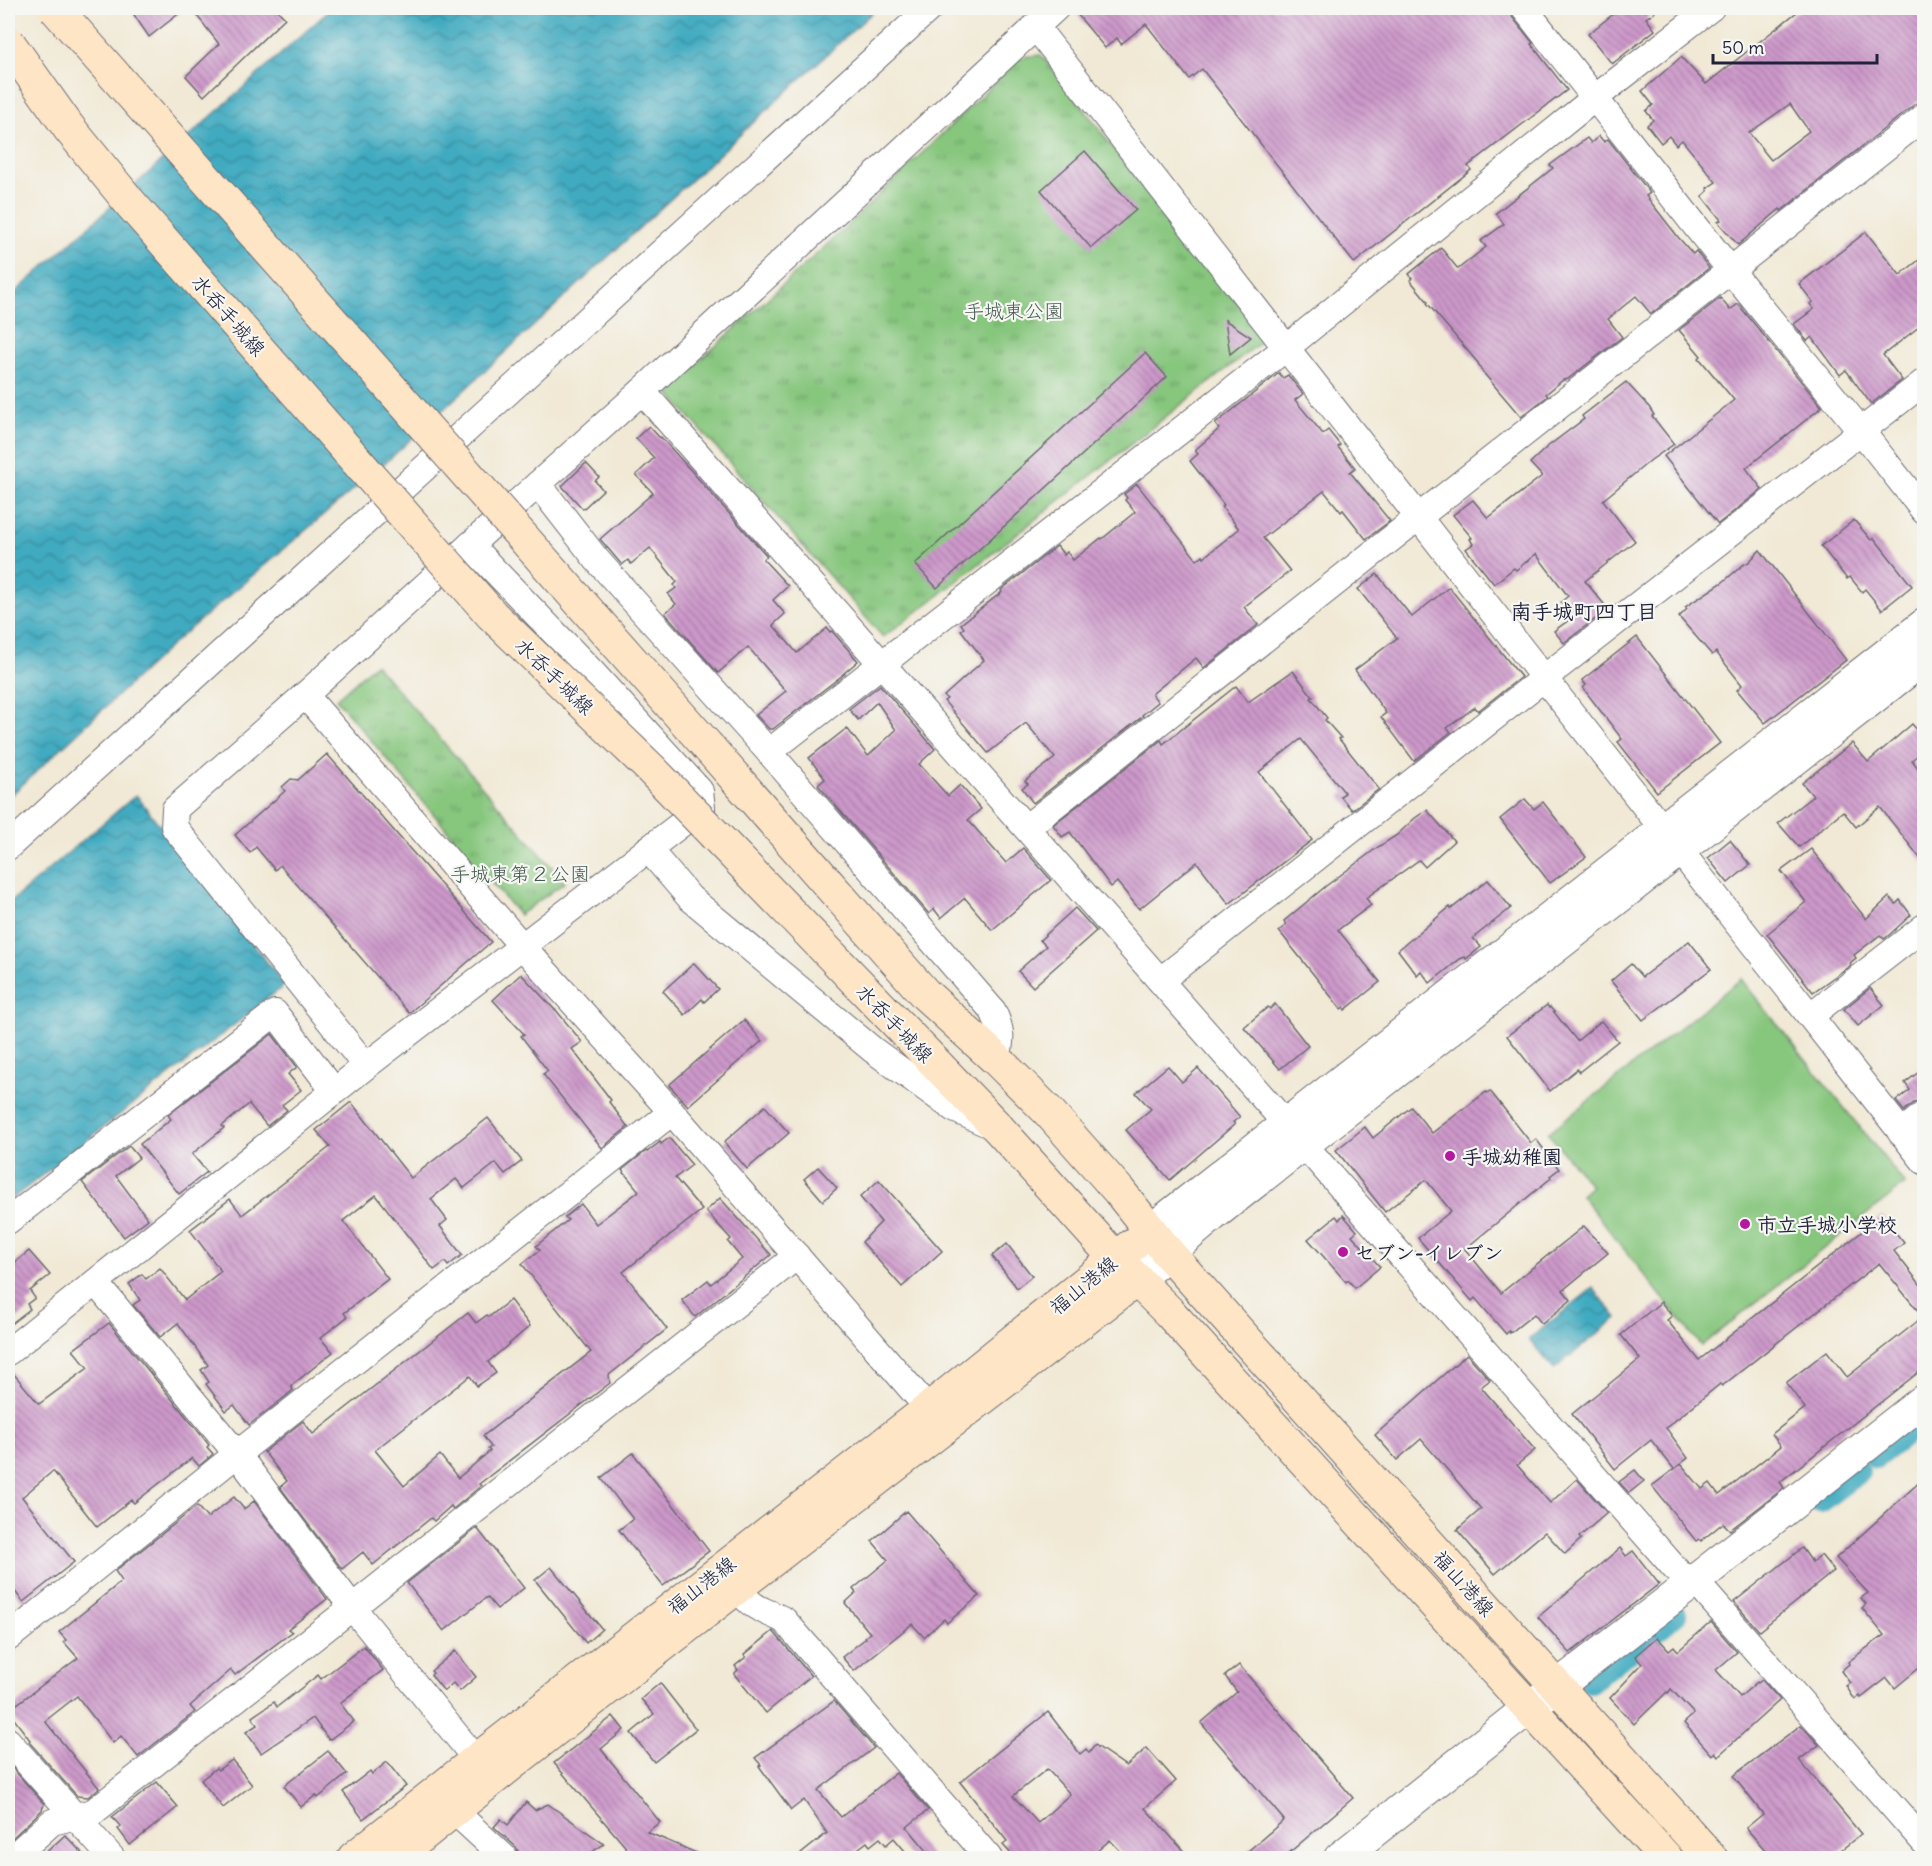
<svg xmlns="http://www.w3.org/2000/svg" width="1932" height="1866" font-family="Delius,'Klee One',sans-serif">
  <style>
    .grass { fill: url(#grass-tufts); stroke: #54745c; stroke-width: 1.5 }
    .garden { fill: #86c67d; stroke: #54745c; stroke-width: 1.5 }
    .water { fill: url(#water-waves); stroke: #31667e; stroke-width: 1.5 }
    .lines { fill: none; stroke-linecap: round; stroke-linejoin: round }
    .canal { stroke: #40aac0; stroke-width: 22 }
    .building { fill: url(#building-back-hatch); fill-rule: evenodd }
    .minor-casing { stroke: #6a6871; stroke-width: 28 }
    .tertiary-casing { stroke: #6a6871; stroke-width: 34 }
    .secondary-casing { stroke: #6a6871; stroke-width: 35 }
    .minor { stroke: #fff; stroke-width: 26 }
    .tertiary { stroke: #fff; stroke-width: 32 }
    .secondary { stroke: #fde5c5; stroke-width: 33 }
    .secondary-bridge-casing { stroke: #6a6871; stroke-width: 35; stroke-linecap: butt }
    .secondary-bridge { stroke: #fde5c5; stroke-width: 33 }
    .poi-dot { fill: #b5179e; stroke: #f6f6f2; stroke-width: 2 }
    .labels { text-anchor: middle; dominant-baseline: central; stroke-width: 4.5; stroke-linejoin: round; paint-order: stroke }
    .park-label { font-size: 20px; fill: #455b52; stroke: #f6f6f2 }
    .street-label { font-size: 20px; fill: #22223b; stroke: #f6f6f2 }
    .poi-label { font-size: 20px; font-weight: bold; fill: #22223b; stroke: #f6f6f2; text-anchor: start }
    .neighbourhood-label { font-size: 21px; font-weight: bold; fill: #22223b; stroke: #f6f6f2 }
  </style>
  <defs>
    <pattern id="grass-tufts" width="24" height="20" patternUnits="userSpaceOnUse" patternTransform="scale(1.5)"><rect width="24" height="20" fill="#86c67d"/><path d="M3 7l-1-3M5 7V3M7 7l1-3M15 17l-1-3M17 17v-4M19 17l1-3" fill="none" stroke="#6da068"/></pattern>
    <pattern id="water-waves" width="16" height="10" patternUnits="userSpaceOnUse" patternTransform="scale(1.5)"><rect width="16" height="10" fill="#40aac0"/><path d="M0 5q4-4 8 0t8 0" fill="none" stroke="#358a9d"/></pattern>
    <pattern id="building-back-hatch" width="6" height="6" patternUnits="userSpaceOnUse" patternTransform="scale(1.5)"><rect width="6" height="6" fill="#cd99ca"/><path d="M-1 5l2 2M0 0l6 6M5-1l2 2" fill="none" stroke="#a67ca5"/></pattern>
  </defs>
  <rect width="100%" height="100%" fill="#f6f6f2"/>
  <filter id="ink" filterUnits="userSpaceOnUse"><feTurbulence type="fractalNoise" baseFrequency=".0167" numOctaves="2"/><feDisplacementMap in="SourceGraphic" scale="12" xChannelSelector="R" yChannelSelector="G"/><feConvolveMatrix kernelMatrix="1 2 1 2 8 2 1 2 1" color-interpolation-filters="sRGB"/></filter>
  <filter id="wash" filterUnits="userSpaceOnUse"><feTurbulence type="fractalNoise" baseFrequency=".008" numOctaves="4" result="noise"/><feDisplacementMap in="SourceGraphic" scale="24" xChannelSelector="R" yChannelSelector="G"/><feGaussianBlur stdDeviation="1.35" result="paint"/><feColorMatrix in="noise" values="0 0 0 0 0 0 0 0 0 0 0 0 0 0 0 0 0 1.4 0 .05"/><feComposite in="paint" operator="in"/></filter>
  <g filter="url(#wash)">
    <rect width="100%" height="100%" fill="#f1e9d5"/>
    <g class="grass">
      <path d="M1041 55 1082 106 1130 171 1266 338 938 596 883 637 670 395 674 384 843 230 1021 57Z"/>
      <path d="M375 664 565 882 519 915 336 699Z"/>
    </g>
    <path class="garden" d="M1741 979 1905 1184 1701 1346 1581 1195 1591 1186 1548 1133Z"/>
    <g class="water">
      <path d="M332 8H877L393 456 179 638 8 798V299Z"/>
      <path d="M136 795 285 985 8 1202V904Z"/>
      <path d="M1593 1288 1617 1318 1554 1369 1529 1339Z"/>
    </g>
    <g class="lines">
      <g class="canal">
        <path d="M1876 1458 1924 1420"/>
        <path d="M1820 1502 1859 1472"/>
        <path d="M1590 1682 1676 1615"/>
      </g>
    </g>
    <g id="blocks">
      <g class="building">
        <path d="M143 8H186L149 37 134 15Z"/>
        <path d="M191 8H275L285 18 204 96 186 76 219 44Z"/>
        <path d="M1072 8H1509L1512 17 1533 43 1531 44 1567 90 1468 166 1471 170 1354 263 1202 69 1189 79 1146 24 1121 44 1117 38 1105 48Z"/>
        <path d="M1621 8H1660L1646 18 1655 30 1612 64 1588 34Z"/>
        <path d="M1802 8H1924V97L1781 211 1780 209 1738 245 1718 222 1721 220 1702 196 1708 191 1707 188 1716 182 1682 140 1676 145 1669 136 1661 143 1647 125 1653 120 1646 111 1653 105 1642 91 1681 57 1706 84ZM1790 104 1809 131 1771 160 1749 133Z"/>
        <path d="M1599 136 1604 142 1608 139 1650 193 1646 196 1678 237 1693 254 1696 251 1709 268 1651 314 1636 296 1608 319 1622 337 1568 379 1563 380 1546 394 1548 396 1521 417 1481 370 1478 363 1427 303 1428 302 1410 280 1412 278 1409 274 1441 248 1458 269 1486 247 1481 241 1504 224 1496 213 1553 168 1550 165 1587 138 1591 143Z"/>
        <path d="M1085 151 1136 210 1091 248 1041 190Z"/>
        <path d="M1866 232 1900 275 1924 256V323L1883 355 1902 380 1871 404 1846 370 1840 375 1812 337 1807 341 1794 324 1814 309 1810 304 1813 302 1799 284Z"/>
        <path d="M1720 298 1730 310 1738 304 1822 407 1746 468 1762 489 1718 524 1664 456 1734 400 1699 358 1701 356 1696 350 1679 330Z"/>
        <path d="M1225 320 1251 337 1230 354Z"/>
        <path d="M1145 353 1167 377 937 588 915 564Z"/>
        <path d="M1279 373 1283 378 1288 375 1303 394 1295 400 1323 434 1328 430 1340 445 1338 447 1355 468 1350 472 1390 521 1366 539 1343 510 1341 512 1324 491 1285 521 1263 538 1290 571 1244 607 1258 625 1204 668 1196 658 1152 694 1158 702 1142 715 1143 716 1033 803 1022 788 1028 784 1025 781 1055 758 1026 723 988 753 944 701 947 699 944 696 984 660 961 630 964 628 961 624 1002 592 1001 590 1057 546 1064 555 1067 552 1073 560 1101 538 1102 539 1135 512 1125 500 1127 498 1124 494 1137 484 1197 560 1203 555 1204 557 1239 529 1222 507 1224 505 1190 461 1198 454 1195 450 1219 429 1215 424Z"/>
        <path d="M1626 382 1649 407 1654 415 1652 416 1674 444 1651 460 1603 500 1635 541 1585 581 1608 609 1564 643 1554 631 1573 617 1561 602 1568 596 1536 554 1516 570 1514 568 1494 584 1466 549 1473 544 1470 539 1472 538 1453 515 1473 500 1488 518 1542 476 1530 463 1547 447 1584 419 1582 416Z"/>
        <path d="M649 426 660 438 661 437 767 556 763 559 788 586 773 600 785 614 773 625 797 653 827 628 830 632 832 631 858 661 843 674H844L773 729H769L756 715 786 691 748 647 718 673 665 613 676 604 668 594 676 588 674 585 677 582 650 548 631 564 628 560 622 565 600 539 653 493 636 475 654 458 636 438Z"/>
        <path d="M586 463 599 477 595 481 603 490 583 509 562 486Z"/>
        <path d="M1854 520 1871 540 1874 538 1912 586 1882 610 1865 589 1862 592 1850 577 1847 579 1821 546Z"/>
        <path d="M1760 550 1846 660 1765 723 1737 690 1742 685 1716 652 1712 655 1679 617 1687 609 1685 607 1723 582 1743 565 1749 562Z"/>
        <path d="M1377 574 1412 617 1449 587 1521 677 1478 711 1475 707 1447 728 1451 732 1414 761 1381 717 1386 713 1355 670 1397 638 1358 589Z"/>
        <path d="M1637 637 1720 743 1657 792 1618 742 1622 739 1583 688 1586 685 1582 680Z"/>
        <path d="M1293 671 1313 697 1311 698 1327 718 1325 720 1341 738 1339 739 1379 789 1352 810 1340 796 1345 793 1301 739 1259 772 1312 840 1229 904 1197 862 1139 909 1117 882 1111 887 1070 832 1062 837 1053 825 1161 740 1163 744 1236 686 1248 702Z"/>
        <path d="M880 685 935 749 919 764 948 796 960 785 981 809 968 820 1006 863 1023 848 1051 880 992 930 965 898 941 918 934 909 929 914 818 785 825 779 809 758 847 728 868 756 896 730 877 702 858 720 849 709Z"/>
        <path d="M1912 724 1924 738V749L1912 760 1924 776V863L1880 807 1856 827 1843 811 1799 847 1778 823 1813 796 1802 783 1852 743 1868 762Z"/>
        <path d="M327 754 491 942 409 1013 280 865 275 870 256 847 250 853 235 835 285 791 282 787 291 779 298 780Z"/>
        <path d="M1525 799 1534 809 1543 802 1586 857 1550 883 1500 819Z"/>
        <path d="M1427 810 1454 841 1425 867 1419 860 1366 898 1371 905 1338 930 1380 982 1345 1010 1344 1007 1341 1009 1279 931 1286 925 1284 921 1326 886 1378 847 1397 835 1415 818Z"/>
        <path d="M1730 840 1750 865 1728 883 1708 858Z"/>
        <path d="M1811 849 1866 919 1889 897 1896 904 1900 900 1911 915 1888 936 1884 939 1880 935 1854 955 1856 958 1850 963 1851 965 1813 992 1767 934 1806 902 1781 871Z"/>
        <path d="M1488 880 1511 908 1473 938 1481 947 1466 959 1465 957 1460 959 1430 983 1421 971 1417 975 1398 950 1450 907 1451 909Z"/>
        <path d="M1075 908 1096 931 1033 987 1018 971 1046 946 1040 940Z"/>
        <path d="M1689 941 1711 969 1643 1020 1611 981 1631 964 1642 977Z"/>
        <path d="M694 963 718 989 704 1002 702 999 685 1015 663 991Z"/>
        <path d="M521 974 555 1010H556L582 1042 572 1049 611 1100 609 1102 628 1127 602 1148 543 1074 548 1071 521 1036 524 1034 493 1000Z"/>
        <path d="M1870 988 1884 1005 1858 1026 1844 1009Z"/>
        <path d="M1275 1004 1308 1046 1280 1069 1244 1027 1268 1007 1270 1009Z"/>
        <path d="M1547 1005 1549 1008 1550 1007 1577 1041 1601 1021 1618 1041 1579 1072 1577 1069 1550 1091 1507 1036Z"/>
        <path d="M744 1020 762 1041 688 1106 669 1085Z"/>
        <path d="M272 1034 297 1067 288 1074 301 1090 282 1105 287 1110 267 1126 249 1104 222 1126 224 1128 192 1154 207 1172 179 1194 140 1144 171 1119 168 1115Z"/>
        <path d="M1168 1066 1182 1082 1198 1068 1240 1117 1233 1122 1235 1124 1170 1180 1126 1130 1151 1109 1136 1093Z"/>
        <path d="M1924 1068V1099L1915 1102 1904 1111 1896 1101 1910 1090 1905 1083Z"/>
        <path d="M1490 1091 1531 1143 1536 1139 1559 1169 1550 1176 1551 1178 1465 1249 1501 1293 1584 1226 1608 1253 1563 1290 1571 1300 1542 1324 1534 1314 1510 1333 1509 1331 1506 1334 1475 1298 1472 1301 1418 1238 1451 1211 1426 1180 1385 1212 1336 1150 1365 1127 1373 1138 1411 1107 1432 1133 1486 1092 1487 1093Z"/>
        <path d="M351 1102 411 1178 488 1118 522 1161 505 1174 496 1163 464 1188 456 1179 431 1199 447 1220 440 1226 462 1255 448 1266 445 1262 434 1270 376 1195 343 1221 388 1279 344 1313 347 1317 320 1338 333 1352 291 1386 293 1390 285 1397 249 1425 234 1405 226 1411 206 1384 209 1382 201 1370 208 1365 178 1323 160 1337 133 1305 140 1300 129 1284 142 1274 146 1279 160 1268 185 1300 221 1271 190 1230 230 1199 242 1215 330 1147 316 1130Z"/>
        <path d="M765 1106 789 1133 747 1169 724 1142Z"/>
        <path d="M669 1138 692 1165 675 1178 702 1210 623 1272 667 1329 609 1375 610 1383 479 1484 481 1486 453 1509 451 1506 434 1521 431 1518 373 1565 363 1552 342 1569 280 1487 287 1481 264 1452 303 1421 313 1434 468 1313 476 1323 487 1315 489 1317 510 1300 530 1326 488 1362 496 1373 477 1386 470 1376 375 1450 404 1486 440 1455 458 1478 490 1451 488 1449 491 1447 483 1436 591 1352 522 1264 540 1250 536 1246 568 1220 565 1217 581 1204 596 1224 639 1191 622 1170 646 1151 647 1152 660 1142 661 1144Z"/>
        <path d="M129 1146 139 1158 116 1176 148 1219 124 1237 82 1182Z"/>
        <path d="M818 1167 837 1188 823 1201 804 1179Z"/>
        <path d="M879 1180 942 1251 902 1287 862 1242 881 1222 860 1197Z"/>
        <path d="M720 1198 771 1255 695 1317 682 1300 708 1280 711 1284 742 1259 728 1242 731 1239 706 1211Z"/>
        <path d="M1343 1215 1357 1231 1352 1235 1380 1267 1355 1288 1348 1280 1346 1282 1308 1239 1336 1216 1339 1220Z"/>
        <path d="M1882 1216 1904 1243 1894 1251 1924 1289V1368L1780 1482 1784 1488 1730 1530 1723 1523 1701 1541 1699 1539 1696 1541 1652 1486 1681 1464 1702 1489 1710 1483 1719 1495 1781 1446 1772 1434 1805 1408 1786 1383 1827 1351 1847 1377 1923 1317 1879 1263 1722 1386 1720 1384 1666 1428 1688 1458 1674 1469 1651 1440 1615 1469 1572 1414 1640 1359 1621 1335 1661 1302 1672 1316 1667 1320 1699 1360Z"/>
        <path d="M1007 1244 1032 1276 1017 1288 992 1256Z"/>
        <path d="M29 1251 50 1275 30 1291 35 1298 27 1304 30 1309 8 1326V1268Z"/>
        <path d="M109 1323 194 1426 209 1445 207 1447 213 1454 199 1466 192 1458 134 1503 131 1500 97 1527 53 1471 22 1497 74 1562 23 1602 8 1582V1367L39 1404 88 1368 73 1350Z"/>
        <path d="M1467 1354 1490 1380 1481 1387 1535 1450 1517 1465 1550 1503 1577 1479 1607 1513 1579 1537 1581 1539 1565 1554 1545 1532 1495 1574 1457 1530 1481 1509 1421 1439 1397 1460 1375 1435Z"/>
        <path d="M633 1453 709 1551 663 1586 619 1530 633 1519 601 1478Z"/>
        <path d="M1635 1470 1644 1481 1629 1493 1619 1482Z"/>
        <path d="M1924 1478V1664L1895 1688 1887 1678 1861 1698 1860 1696 1855 1700 1846 1686 1850 1683 1841 1671 1849 1664 1848 1662 1884 1635 1862 1608 1866 1604 1861 1598 1868 1593 1836 1558Z"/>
        <path d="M234 1497 244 1509 254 1501 327 1599 288 1629 292 1632 235 1675 231 1670 190 1706 195 1712 138 1757 121 1736 113 1743 77 1696 45 1721 99 1788 88 1797 77 1796 29 1742 30 1740 8 1711 78 1658 64 1642 66 1640 59 1632 122 1581 115 1571 197 1506 207 1518Z"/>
        <path d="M906 1511 979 1596 947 1623 944 1619 924 1637 912 1624 854 1671 842 1657 866 1638 865 1637 870 1633 845 1603 856 1593 853 1589 888 1560 872 1541Z"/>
        <path d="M477 1528 524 1588 497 1609 487 1597 444 1631 407 1583Z"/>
        <path d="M1620 1548 1626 1556 1633 1551 1659 1584 1570 1653 1538 1617Z"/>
        <path d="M1802 1548 1812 1562 1821 1555 1834 1571 1759 1631 1734 1602Z"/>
        <path d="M551 1567 602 1629 586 1643 535 1580Z"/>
        <path d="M1711 1622 1737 1652 1716 1670 1740 1697 1757 1682 1758 1683 1762 1680 1780 1700 1718 1756 1715 1752 1712 1755 1684 1723 1694 1714 1671 1689 1668 1693 1667 1692 1634 1724 1610 1698 1642 1664 1635 1656 1657 1637 1669 1650 1674 1646 1678 1651Z"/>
        <path d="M773 1631 811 1676 766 1713 734 1674 738 1670 735 1666 746 1657 744 1655Z"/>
        <path d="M364 1646 383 1670 340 1703 354 1721 329 1740 313 1718 261 1753 246 1732 257 1725 252 1717 274 1702 277 1707 318 1675 321 1679Z"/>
        <path d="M455 1651 476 1677 460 1691 453 1683 444 1691 431 1675 433 1673 431 1671Z"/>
        <path d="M1239 1665 1353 1798 1283 1858H1240L1284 1820 1201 1723 1237 1692 1225 1676Z"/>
        <path d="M660 1683 696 1729 654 1762 631 1733 654 1714 641 1699Z"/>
        <path d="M834 1701 874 1748 818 1790 841 1817 896 1773 928 1810 907 1827 933 1858H911L894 1838 886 1845 880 1838 870 1846 867 1842 846 1858H796L827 1833 804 1800 791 1810 759 1766 761 1765 755 1758Z"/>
        <path d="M1048 1712 1080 1754 1086 1749 1089 1753 1095 1745 1126 1766 1147 1748 1176 1781 1145 1808 1190 1858H1127L1110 1840 1089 1858H1015L1003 1845 1007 1841 960 1782ZM1047 1769 1070 1794 1038 1823 1013 1796Z"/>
        <path d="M613 1716 624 1730 601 1749 660 1822 647 1832 708 1858H635L554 1763Z"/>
        <path d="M1801 1725 1819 1745 1799 1760 1861 1834 1831 1858H1772L1746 1828 1763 1814 1733 1776Z"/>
        <path d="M328 1751 347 1774 318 1798 316 1795 301 1807 284 1786Z"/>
        <path d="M232 1760 252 1785 223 1808 201 1780 216 1768 218 1770Z"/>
        <path d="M387 1762 406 1786 363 1819 343 1792 370 1771 372 1774Z"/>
        <path d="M8 1763 44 1804 42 1810 8 1842Z"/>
        <path d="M157 1782 178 1807 130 1845 118 1829 121 1827 112 1817Z"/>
        <path d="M526 1802 535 1810 548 1804 604 1844 583 1858H520L519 1853 516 1847 494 1827 501 1819 508 1825Z"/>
        <path d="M65 1835 87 1858H40Z"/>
      </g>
    </g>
  </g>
  <g filter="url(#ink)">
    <use href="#blocks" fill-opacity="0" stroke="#6a6871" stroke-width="1.5"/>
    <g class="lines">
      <g class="minor-casing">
        <g id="minor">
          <path d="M1524 8 1731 271 1862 432 1924 511"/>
          <path d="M1035 26 1544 678 1924 1161"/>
          <path d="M642 391 1287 1125"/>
          <path d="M538 484 597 560 769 752 993 1011C1002 1031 1002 1038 997 1060"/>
          <path d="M305 695 522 946 672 1112 940 1422"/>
          <path d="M769 752 1286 348 1596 97 1711 8"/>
          <path d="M1027 827 1924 117"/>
          <path d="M8 847 930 8"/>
          <path d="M648 849 690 898 873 1050 954 1109 990 1125"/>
          <path d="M1161 980 1544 678 1924 382"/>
          <path d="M1810 1016 1924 927"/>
          <path d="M366 1066 174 827 175 809 305 695 470 545 642 391 1056 8"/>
          <path d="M1901 1133 1924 1114"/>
          <path d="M1305 1146 1679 1573 1702 1589 1924 1842"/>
          <path d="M8 1221 275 1013 334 1091"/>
          <path d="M96 1283 237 1454 352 1607 488 1774"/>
          <path d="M8 1352 366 1066 702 808 700 791 592 672 470 545"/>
          <path d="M737 1588C754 1610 760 1608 784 1620L989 1858"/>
          <path d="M8 1638 237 1454 672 1112"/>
          <path d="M8 1741 112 1858"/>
          <path d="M453 1810 505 1858"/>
          <path d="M12 1858 52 1822 93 1812 797 1256"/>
        </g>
      </g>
      <g class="tertiary-casing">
        <g id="tertiary">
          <path d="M1150 1231 1924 625"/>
          <path d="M1136 1280 1213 1215 1924 658"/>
          <path d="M1340 1858 1530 1707 1692 1583 1924 1400"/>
        </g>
      </g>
      <g class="secondary-casing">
        <g id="secondary">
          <path d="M709 748 925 994 997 1060 1049 1112 1119 1191 1169 1254 1711 1858"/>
          <path d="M715 835 999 1129 1115 1258 1169 1312 1666 1858"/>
          <path d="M354 1858 477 1760 929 1409 1132 1245"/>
          <path d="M394 1858C638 1661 888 1471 1136 1280"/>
        </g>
      </g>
      <use href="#minor" class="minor"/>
      <use href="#tertiary" class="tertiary"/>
      <use href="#secondary" class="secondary"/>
      <g class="secondary-bridge-casing">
        <g id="secondary-bridge">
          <path d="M55 8 709 748"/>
          <path d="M8 42 69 128 131 204 492 615 650 768 715 835"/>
        </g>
      </g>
      <use href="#secondary-bridge" class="secondary-bridge"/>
    </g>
  </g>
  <g class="poi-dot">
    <circle cx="1450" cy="1156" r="6"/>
    <circle cx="1745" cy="1224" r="6"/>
    <circle cx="1343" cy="1252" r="6"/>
  </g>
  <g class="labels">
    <g class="park-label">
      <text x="1014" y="310">手城東公園</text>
      <text x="520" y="873">手城東第２公園</text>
    </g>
    <g class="street-label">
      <text transform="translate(229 315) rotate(49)">水呑手城線</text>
      <text transform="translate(555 676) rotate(44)">水呑手城線</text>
      <text transform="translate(895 1023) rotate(46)">水呑手城線</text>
      <text transform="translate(1083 1285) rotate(-39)">福山港線</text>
      <text transform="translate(1464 1583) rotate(48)">福山港線</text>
      <text transform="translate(701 1585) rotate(-38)">福山港線</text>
    </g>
    <g class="poi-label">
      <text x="1462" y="1156">手城幼稚園</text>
      <text x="1757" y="1224">市立手城小学校</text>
      <text x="1355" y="1252">セブン-イレブン</text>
    </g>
    <g class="neighbourhood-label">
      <text x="1584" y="611">南手城町四丁目</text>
    </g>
  </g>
  <rect width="1932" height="1866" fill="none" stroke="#f6f6f2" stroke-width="30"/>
  <path d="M1713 54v9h164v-9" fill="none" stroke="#22223b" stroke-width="3"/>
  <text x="1722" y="54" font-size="18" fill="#22223b" stroke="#f6f6f2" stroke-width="4.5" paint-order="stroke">50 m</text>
</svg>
